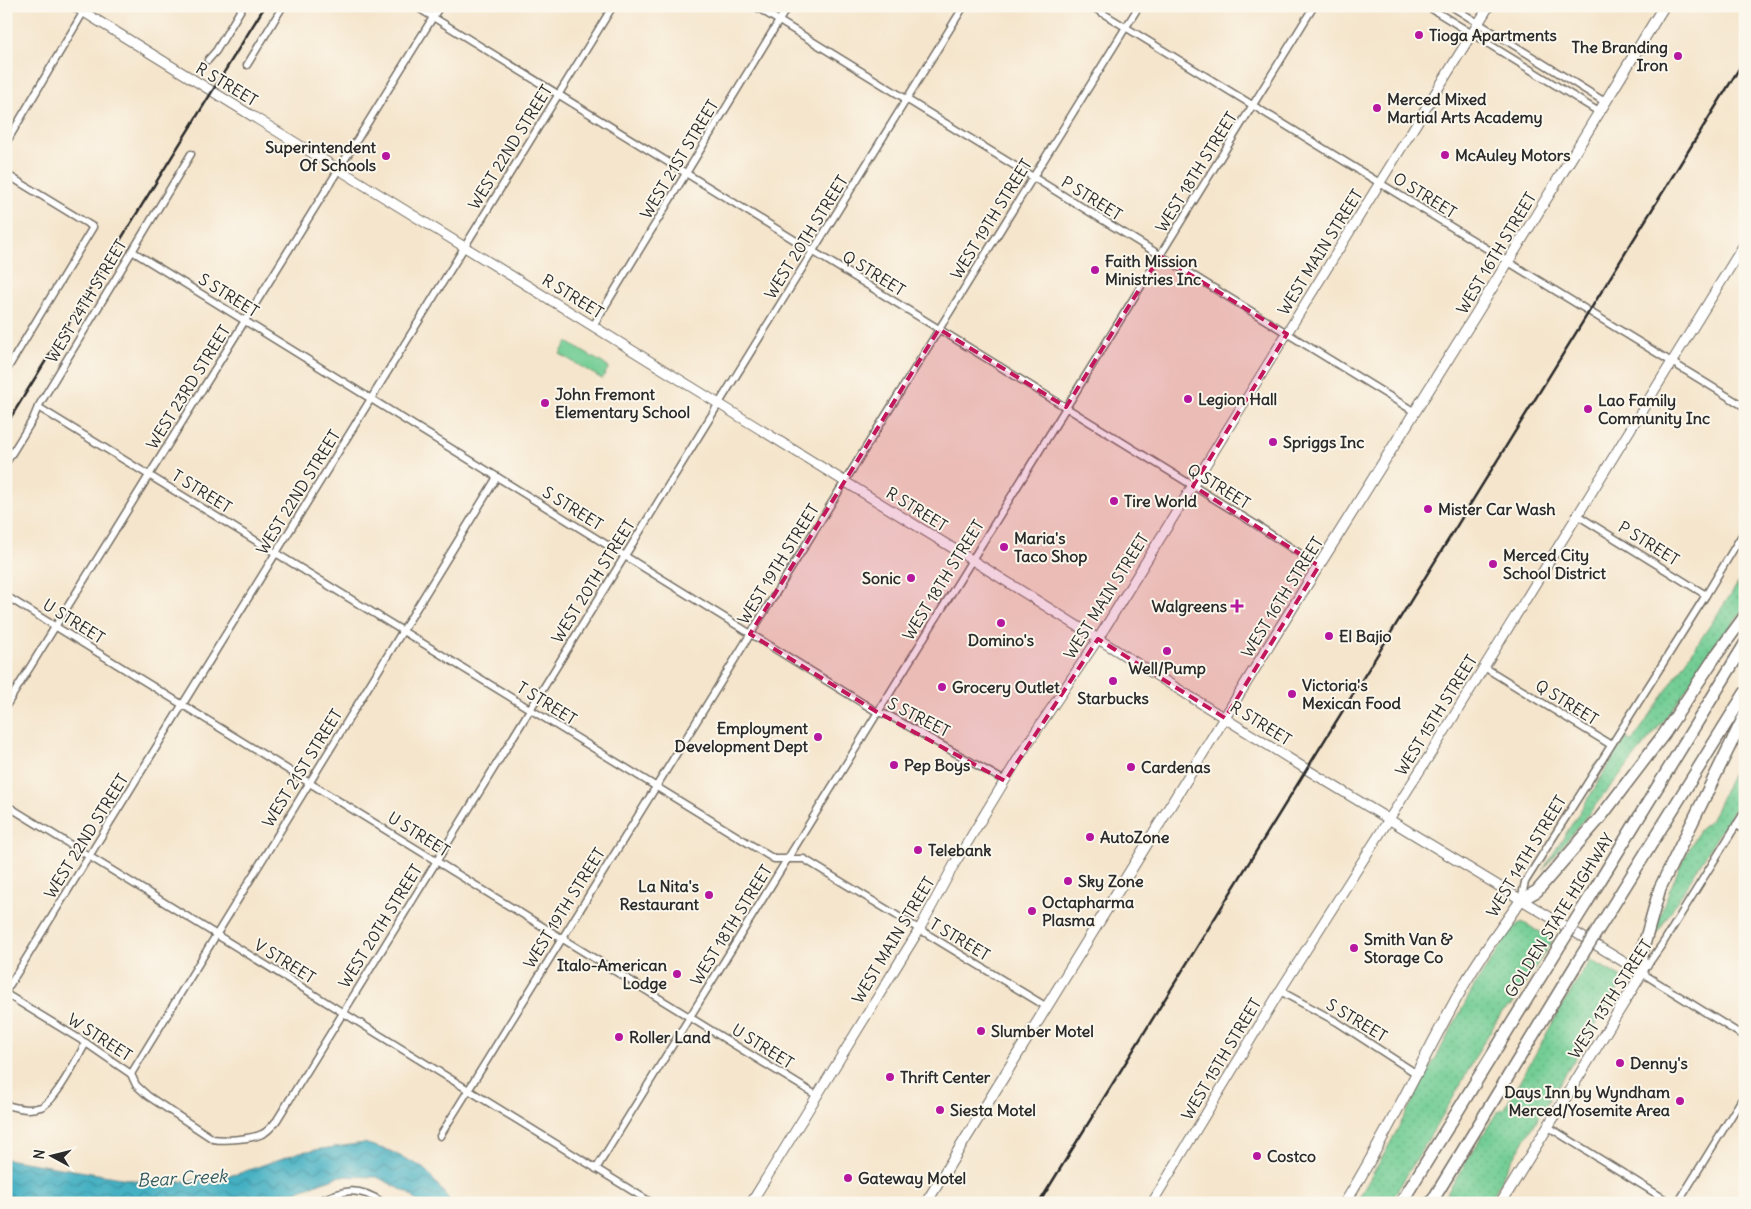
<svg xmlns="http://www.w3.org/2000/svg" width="1751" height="1209" font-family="Delius,sans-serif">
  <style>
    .grass { fill: url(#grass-dots); stroke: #4f7c60 }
    .park { fill: #73cd94; stroke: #4f7c60 }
    .water { fill: url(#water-waves); stroke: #386e76 }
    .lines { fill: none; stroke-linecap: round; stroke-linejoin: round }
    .street-casing { stroke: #726c63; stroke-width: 9 }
    .secondary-casing { stroke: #726c63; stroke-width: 11 }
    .primary-casing { stroke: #726c63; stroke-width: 12 }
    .highway-casing { stroke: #726c63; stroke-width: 14 }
    .street { stroke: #fff; stroke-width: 6 }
    .secondary { stroke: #fff; stroke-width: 9 }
    .primary { stroke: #fff; stroke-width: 10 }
    .highway { stroke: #fff; stroke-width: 11 }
    .rail { stroke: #2b2b2b; stroke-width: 2.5 }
    .highway-bridge-casing { stroke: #726c63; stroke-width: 14; stroke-linecap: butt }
    .highway-bridge { stroke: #fff; stroke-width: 11 }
    .marked { fill: #c2185b; fill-opacity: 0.2; stroke: #c2185b; stroke-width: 4; stroke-dasharray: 10 6; stroke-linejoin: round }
    .poi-dot { fill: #b5179e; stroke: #fbf7ec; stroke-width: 2 }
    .labels { text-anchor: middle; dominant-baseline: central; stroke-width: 4; stroke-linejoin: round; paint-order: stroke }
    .poi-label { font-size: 16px; font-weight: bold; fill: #2b2b2b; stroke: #fbf7ec; text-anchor: start }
    .street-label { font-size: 16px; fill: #2b2b2b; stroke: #fbf7ec }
    .water-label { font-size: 18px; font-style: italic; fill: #345a60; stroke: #fbf7ec }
  </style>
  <defs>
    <pattern id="grass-dots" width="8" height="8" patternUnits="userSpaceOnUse" patternTransform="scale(1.25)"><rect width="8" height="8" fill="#73cd94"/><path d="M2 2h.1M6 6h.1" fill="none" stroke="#64b080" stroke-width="1.8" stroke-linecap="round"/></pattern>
    <pattern id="water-waves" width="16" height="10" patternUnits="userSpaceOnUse" patternTransform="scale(1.25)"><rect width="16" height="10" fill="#44b0c2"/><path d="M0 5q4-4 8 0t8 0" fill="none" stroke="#398f9e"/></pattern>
  </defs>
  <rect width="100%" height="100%" fill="#fbf7ec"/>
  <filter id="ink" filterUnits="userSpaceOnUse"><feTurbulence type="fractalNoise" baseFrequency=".02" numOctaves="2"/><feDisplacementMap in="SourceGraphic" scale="10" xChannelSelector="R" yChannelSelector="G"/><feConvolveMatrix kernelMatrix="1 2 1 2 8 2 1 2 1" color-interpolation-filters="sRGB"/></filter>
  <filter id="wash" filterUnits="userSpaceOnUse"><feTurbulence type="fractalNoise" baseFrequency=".0096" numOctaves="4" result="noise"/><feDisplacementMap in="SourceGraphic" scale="20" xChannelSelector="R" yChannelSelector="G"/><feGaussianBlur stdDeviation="1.12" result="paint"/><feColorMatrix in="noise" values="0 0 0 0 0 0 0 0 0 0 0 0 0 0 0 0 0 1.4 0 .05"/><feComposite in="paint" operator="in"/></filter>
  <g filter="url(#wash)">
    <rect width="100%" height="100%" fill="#f5e5cc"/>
    <g class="grass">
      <path d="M1745 573V607L1662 723 1543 870 1626 738 1632 742Z"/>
      <path d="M1745 740V792L1651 943 1665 901 1677 873 1699 830 1710 821 1732 775Z"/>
      <path d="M1522 922 1553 939 1512 1005 1502 1012 1482 1045 1453 1098 1390 1203H1356L1387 1149 1476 983 1513 928Z"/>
      <path d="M1591 960 1622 978V983L1503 1175 1490 1203H1441L1497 1112 1504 1108C1534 1060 1558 1008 1591 960Z"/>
    </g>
    <path class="park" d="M567 342 609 367 602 379 560 354Z"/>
    <path class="water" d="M364 1143 390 1151 424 1168 452 1203H418L410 1194 377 1177 340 1176 263 1203H42L6 1196V1159L140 1181 177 1182 237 1174 300 1152Z"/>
  </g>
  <g filter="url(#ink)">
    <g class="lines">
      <g class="street-casing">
        <g id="street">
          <path d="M415 6 1255 524 1319 566"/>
          <path d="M755 6 1415 412"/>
          <path d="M1091 6 1745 407"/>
          <path d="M1427 6 1599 112"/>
          <path d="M1451 6 1605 102"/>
          <path d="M208 60 216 51 243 6"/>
          <path d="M247 65 283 6"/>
          <path d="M6 143 87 6"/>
          <path d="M6 174 93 227 6 371"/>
          <path d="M132 251 877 712 890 716 1005 781"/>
          <path d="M593 326 788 6"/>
          <path d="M38 407 774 859H804L1047 1007"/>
          <path d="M6 463 33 419 38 407 191 154"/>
          <path d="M1577 515 1706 595"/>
          <path d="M6 596 816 1095"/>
          <path d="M1484 667 1611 745"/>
          <path d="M6 706 440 6"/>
          <path d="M6 805 652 1203"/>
          <path d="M1745 811 1663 943 1642 973 1745 1037"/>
          <path d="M1736 825 1745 830"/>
          <path d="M1521 900 1525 882 1706 595 1745 530"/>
          <path d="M6 991 613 6"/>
          <path d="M1280 991 1337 1022 1417 1074"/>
          <path d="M6 994 86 1043 131 1074 136 1085 148 1096 213 1139C224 1141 252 1139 262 1134 268 1132 273 1125 277 1120L964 6"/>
          <path d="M131 1074 497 477"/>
          <path d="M6 1105C18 1108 29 1111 41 1107 56 1101 77 1058 86 1043"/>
          <path d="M1547 1126 1671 1203"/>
          <path d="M440 1136 1139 6"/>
          <path d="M596 1169 1314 6"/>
          <path d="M315 1203C341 1190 358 1185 383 1203"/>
          <path d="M1678 1203 1745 1094"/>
        </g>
      </g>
      <g class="secondary-casing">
        <g id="secondary">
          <path d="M74 6 972 560 1306 769 1642 973"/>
          <path d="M751 1203 919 930 955 863 1024 749 1098 639 1489 6"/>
          <path d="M1152 1203 1280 991 1438 742 1745 243"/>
        </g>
      </g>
      <g class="primary-casing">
        <g id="primary">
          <path d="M926 1203 1273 639 1476 314 1664 6"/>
          <path d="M1345 1203C1387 1135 1421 1062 1460 992 1477 960 1500 930 1521 900"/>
          <path d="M1501 1203 1642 973"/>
        </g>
      </g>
      <g class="highway-casing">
        <g id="highway">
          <path d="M1521 900 1537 891 1600 818 1664 734 1717 654 1745 616"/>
          <path d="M1587 902 1745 644"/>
          <path d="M1609 912 1745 693"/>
          <path d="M1642 973V952L1660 888 1745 715"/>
          <path d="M1401 1203 1557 950"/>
          <path d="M1431 1203 1577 963"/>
        </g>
      </g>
      <use href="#street" class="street"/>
      <use href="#secondary" class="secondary"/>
      <use href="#primary" class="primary"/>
      <use href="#highway" class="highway"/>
      <g class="rail">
        <path d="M6 425 265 6"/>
        <path d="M1039 1203 1745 59"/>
      </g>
      <g class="highway-bridge-casing">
        <g id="highway-bridge">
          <path d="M1557 950 1587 902"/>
          <path d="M1577 963 1609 912"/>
        </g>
      </g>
      <use href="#highway-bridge" class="highway-bridge"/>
    </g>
  </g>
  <path class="marked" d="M1160 256 1287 334 1193 486 1319 566 1225 718 1098 639 1005 781 877 712 750 634 939 329 1066 407Z"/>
  <g class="poi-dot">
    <circle cx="1419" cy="35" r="5"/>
    <circle cx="1678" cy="56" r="5"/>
    <circle cx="1377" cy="108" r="5"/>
    <circle cx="1445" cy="155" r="5"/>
    <circle cx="386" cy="156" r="5"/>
    <circle cx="1095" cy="270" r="5"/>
    <circle cx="1188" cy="399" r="5"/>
    <circle cx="545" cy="403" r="5"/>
    <circle cx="1588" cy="409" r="5"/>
    <circle cx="1273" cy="442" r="5"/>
    <circle cx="1114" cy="501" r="5"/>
    <circle cx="1428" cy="509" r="5"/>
    <circle cx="1004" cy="547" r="5"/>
    <circle cx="1493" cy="564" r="5"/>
    <circle cx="911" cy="578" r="5"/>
    <path d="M1234.5 598.5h5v5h5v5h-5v5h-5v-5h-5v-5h5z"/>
    <circle cx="1001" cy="623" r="5"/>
    <circle cx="1329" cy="636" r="5"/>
    <circle cx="1167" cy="651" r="5"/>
    <circle cx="1113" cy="681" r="5"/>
    <circle cx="942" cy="687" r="5"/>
    <circle cx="1292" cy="694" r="5"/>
    <circle cx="818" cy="737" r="5"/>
    <circle cx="894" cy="765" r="5"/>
    <circle cx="1131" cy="767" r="5"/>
    <circle cx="1090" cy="837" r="5"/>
    <circle cx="918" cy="850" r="5"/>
    <circle cx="1068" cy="881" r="5"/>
    <circle cx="709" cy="895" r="5"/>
    <circle cx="1032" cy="911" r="5"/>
    <circle cx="1354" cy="948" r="5"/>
    <circle cx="677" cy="974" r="5"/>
    <circle cx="981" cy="1031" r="5"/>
    <circle cx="619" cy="1037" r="5"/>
    <circle cx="1620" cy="1063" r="5"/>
    <circle cx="890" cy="1077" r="5"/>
    <circle cx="1680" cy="1101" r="5"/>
    <circle cx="940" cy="1110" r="5"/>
    <circle cx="1257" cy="1156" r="5"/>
    <circle cx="848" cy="1178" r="5"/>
  </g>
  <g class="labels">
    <g class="poi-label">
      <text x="1429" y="35">Tioga Apartments</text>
      <text x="1668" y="47" text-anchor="end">The Branding<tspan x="1668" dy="18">Iron</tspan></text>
      <text x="1387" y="99">Merced Mixed<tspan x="1387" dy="18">Martial Arts Academy</tspan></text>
      <text x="376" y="147" text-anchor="end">Superintendent<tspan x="376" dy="18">Of Schools</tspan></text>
      <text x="1455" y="155">McAuley Motors</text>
      <text x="1105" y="261">Faith Mission<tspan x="1105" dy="18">Ministries Inc</tspan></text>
      <text x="555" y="394">John Fremont<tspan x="555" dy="18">Elementary School</tspan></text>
      <text x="1198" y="399">Legion Hall</text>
      <text x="1598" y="400">Lao Family<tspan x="1598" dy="18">Community Inc</tspan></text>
      <text x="1283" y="442">Spriggs Inc</text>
      <text x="1124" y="501">Tire World</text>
      <text x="1438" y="509">Mister Car Wash</text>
      <text x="1014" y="538">Maria's<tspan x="1014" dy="18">Taco Shop</tspan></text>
      <text x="1503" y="555">Merced City<tspan x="1503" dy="18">School District</tspan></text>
      <text x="901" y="578" text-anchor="end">Sonic</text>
      <text x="1227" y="606" text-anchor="end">Walgreens</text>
      <text x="1339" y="636">El Bajio</text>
      <text x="1001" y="640" text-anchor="middle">Domino's</text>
      <text x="1167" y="668" text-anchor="middle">Well/Pump</text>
      <text x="1302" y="685">Victoria's<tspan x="1302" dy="18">Mexican Food</tspan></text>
      <text x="952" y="687">Grocery Outlet</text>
      <text x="1113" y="698" text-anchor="middle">Starbucks</text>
      <text x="808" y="728" text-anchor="end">Employment<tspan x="808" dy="18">Development Dept</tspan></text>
      <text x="904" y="765">Pep Boys</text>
      <text x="1141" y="767">Cardenas</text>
      <text x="1100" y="837">AutoZone</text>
      <text x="928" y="850">Telebank</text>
      <text x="1078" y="881">Sky Zone</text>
      <text x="699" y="886" text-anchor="end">La Nita's<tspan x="699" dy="18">Restaurant</tspan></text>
      <text x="1042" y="902">Octapharma<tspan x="1042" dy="18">Plasma</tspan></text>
      <text x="1364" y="939">Smith Van &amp;<tspan x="1364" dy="18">Storage Co</tspan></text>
      <text x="667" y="965" text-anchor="end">Italo-American<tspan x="667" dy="18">Lodge</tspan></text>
      <text x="991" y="1031">Slumber Motel</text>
      <text x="629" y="1037">Roller Land</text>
      <text x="1630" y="1063">Denny's</text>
      <text x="900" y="1077">Thrift Center</text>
      <text x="1670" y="1092" text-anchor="end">Days Inn by Wyndham<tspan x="1670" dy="18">Merced/Yosemite Area</tspan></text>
      <text x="950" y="1110">Siesta Motel</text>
      <text x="1267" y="1156">Costco</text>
      <text x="858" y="1178">Gateway Motel</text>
    </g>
    <g class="street-label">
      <text transform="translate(227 84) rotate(31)">R STREET</text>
      <text transform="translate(510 147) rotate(-58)">WEST 22ND STREET</text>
      <text transform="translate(679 159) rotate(-59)">WEST 21ST STREET</text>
      <text transform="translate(1196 172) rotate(-58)">WEST 18TH STREET</text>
      <text transform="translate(1425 195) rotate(32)">O STREET</text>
      <text transform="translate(1092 198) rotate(32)">P STREET</text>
      <text transform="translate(991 219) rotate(-58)">WEST 19TH STREET</text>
      <text transform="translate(806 237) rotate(-58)">WEST 20TH STREET</text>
      <text transform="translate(1320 252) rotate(-58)">WEST MAIN STREET</text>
      <text transform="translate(1496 253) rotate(-59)">WEST 16TH STREET</text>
      <text transform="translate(874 273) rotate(32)">Q STREET</text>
      <text transform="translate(229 295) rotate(32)">S STREET</text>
      <text transform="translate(573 296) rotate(32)">R STREET</text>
      <text transform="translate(86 301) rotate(-59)">WEST 24TH STREET</text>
      <text transform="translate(188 387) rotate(-58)">WEST 23RD STREET</text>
      <text transform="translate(1219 486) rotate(32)">Q STREET</text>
      <text transform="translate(202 491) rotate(32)">T STREET</text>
      <text transform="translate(298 492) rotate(-58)">WEST 22ND STREET</text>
      <text transform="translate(573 508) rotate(32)">S STREET</text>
      <text transform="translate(917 509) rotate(32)">R STREET</text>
      <text transform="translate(1649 543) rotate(32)">P STREET</text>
      <text transform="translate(778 564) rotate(-58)">WEST 19TH STREET</text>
      <text transform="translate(943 580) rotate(-58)">WEST 18TH STREET</text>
      <text transform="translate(593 581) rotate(-58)">WEST 20TH STREET</text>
      <text transform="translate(1106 596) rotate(-58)">WEST MAIN STREET</text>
      <text transform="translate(1282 597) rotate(-58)">WEST 16TH STREET</text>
      <text transform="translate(74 621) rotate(32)">U STREET</text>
      <text transform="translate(1567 702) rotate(32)">Q STREET</text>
      <text transform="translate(547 703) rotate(32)">T STREET</text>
      <text transform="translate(1436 715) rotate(-58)">WEST 15TH STREET</text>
      <text transform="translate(919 717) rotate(27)">S STREET</text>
      <text transform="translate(1261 723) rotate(32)">R STREET</text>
      <text transform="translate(302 768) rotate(-58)">WEST 21ST STREET</text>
      <text transform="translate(419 834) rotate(32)">U STREET</text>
      <text transform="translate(86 836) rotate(-58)">WEST 22ND STREET</text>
      <text transform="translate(1526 856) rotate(-59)">WEST 14TH STREET</text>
      <text transform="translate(564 908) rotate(-58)">WEST 19TH STREET</text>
      <text transform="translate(1559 915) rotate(-58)">GOLDEN STATE HIGHWAY</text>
      <text transform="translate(731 925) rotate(-58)">WEST 18TH STREET</text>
      <text transform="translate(380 926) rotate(-58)">WEST 20TH STREET</text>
      <text transform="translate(960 939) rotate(31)">T STREET</text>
      <text transform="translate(893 940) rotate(-59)">WEST MAIN STREET</text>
      <text transform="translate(285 961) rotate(32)">V STREET</text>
      <text transform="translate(1610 999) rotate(-57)">WEST 13TH STREET</text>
      <text transform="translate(1357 1020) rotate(31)">S STREET</text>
      <text transform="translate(100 1037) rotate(33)">W STREET</text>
      <text transform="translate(763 1046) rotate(32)">U STREET</text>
      <text transform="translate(1221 1059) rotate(-59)">WEST 15TH STREET</text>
    </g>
    <g class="water-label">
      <text transform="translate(182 1178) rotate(-3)">Bear Creek</text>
    </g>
  </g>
  <rect width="1751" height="1209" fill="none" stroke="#fbf7ec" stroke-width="25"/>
  <g transform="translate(52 1156) rotate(277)" stroke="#fbf7ec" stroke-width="4" paint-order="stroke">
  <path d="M0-4L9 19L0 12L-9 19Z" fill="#2b2b2b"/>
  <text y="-8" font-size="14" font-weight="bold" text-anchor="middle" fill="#2b2b2b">N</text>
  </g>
</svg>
